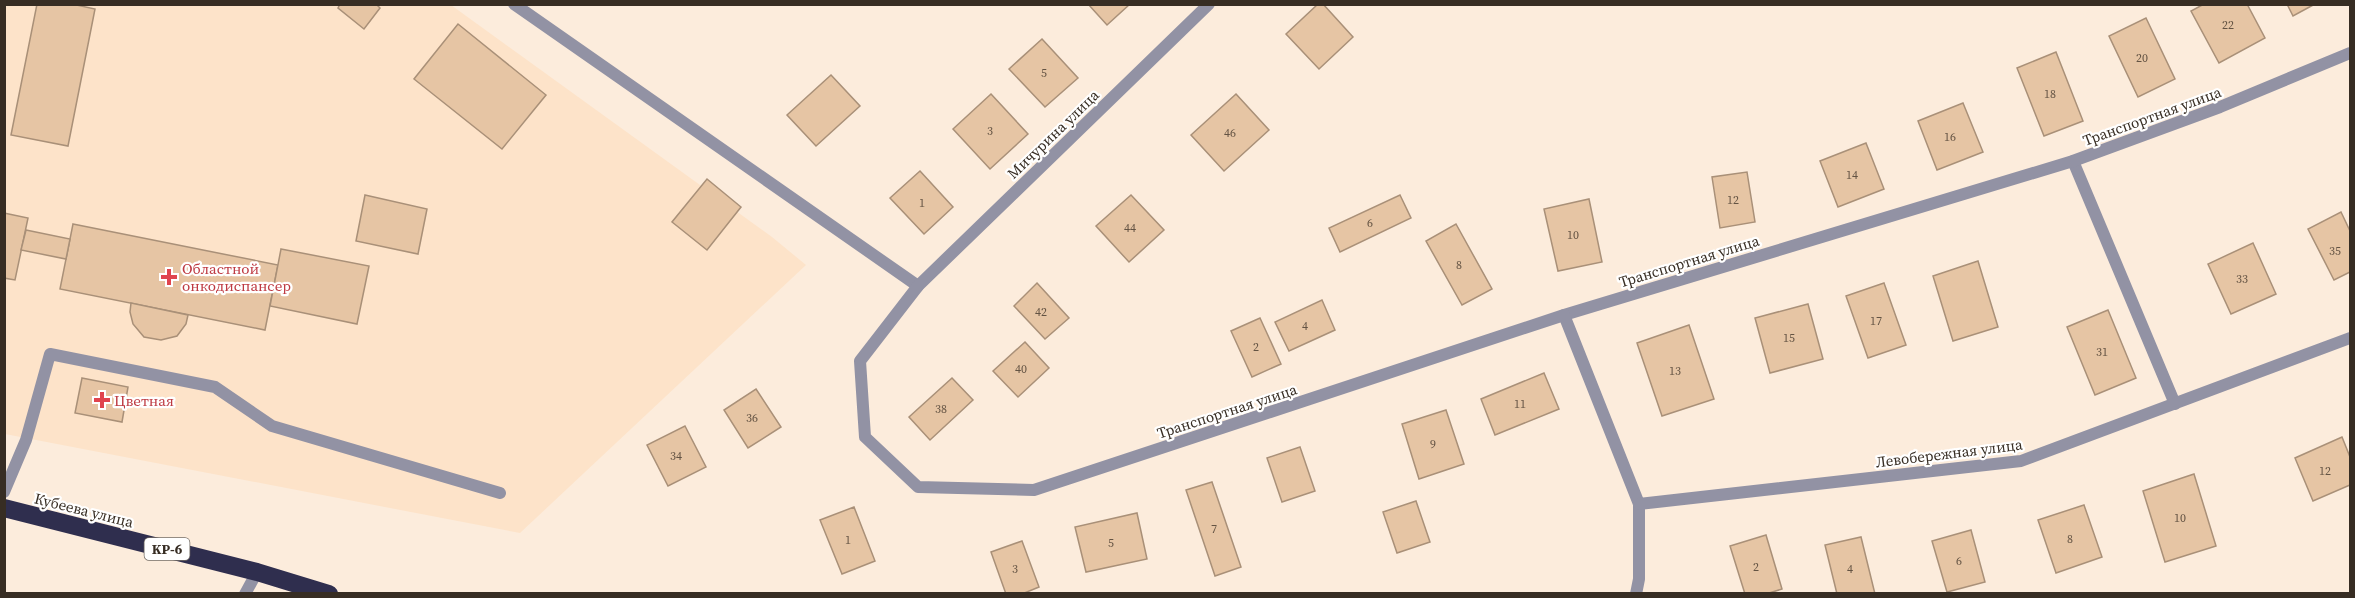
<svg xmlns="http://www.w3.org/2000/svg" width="2355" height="598" font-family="'Source Serif 4',serif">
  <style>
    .built { fill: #fde3c9 }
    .building { fill: #e6c5a4; stroke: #a99078; stroke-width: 1.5 }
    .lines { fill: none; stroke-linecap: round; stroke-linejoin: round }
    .lane { stroke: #9292a4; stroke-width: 12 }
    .street { stroke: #9292a4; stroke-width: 12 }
    .highway { stroke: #2f2e4e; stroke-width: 18 }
    .health-dot { fill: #e0444e; stroke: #fff; stroke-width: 2 }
    .labels { text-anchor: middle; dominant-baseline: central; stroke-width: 4.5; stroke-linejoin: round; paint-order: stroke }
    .number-label { font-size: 12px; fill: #635343 }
    .shield { fill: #fff; stroke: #736c65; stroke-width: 1.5 }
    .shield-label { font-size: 14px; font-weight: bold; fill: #372d23 }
    .street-label { font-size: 15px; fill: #372d23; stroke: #fff }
    .health-label { font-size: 15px; fill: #be3a42; stroke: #fff; text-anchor: start }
  </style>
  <rect width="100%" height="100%" fill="#fcecdc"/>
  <path class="built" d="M4 5H451L772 237 806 265 520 533 5 434Z"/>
  <g class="building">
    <path d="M37 4H72L95 9 68 146 11 135Z"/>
    <path d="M340 4H376L380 8 364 29 338 8Z"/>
    <path d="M1088 4H1130L1107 25Z"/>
    <path d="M1318 4H1323L1353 37 1319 69 1286 34Z"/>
    <path d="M2204 4H2247L2265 38 2219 63 2191 11Z"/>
    <path d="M2287 4H2315L2293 16Z"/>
    <path d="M2146 18 2175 79 2138 97 2109 36Z"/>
    <path d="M458 24 546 95 502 149 414 79Z"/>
    <path d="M1042 39 1078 78 1045 107 1009 69Z"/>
    <path d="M2056 52 2083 121 2044 136 2017 68Z"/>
    <path d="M831 75 860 106 816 146 787 115Z"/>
    <path d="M991 94 1028 134 990 169 953 129Z"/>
    <path d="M1236 94 1269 130 1224 171 1191 135Z"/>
    <path d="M1963 103 1983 152 1937 170 1918 121Z"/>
    <path d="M1866 143 1884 189 1838 207 1820 161Z"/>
    <path d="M920 171 953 207 924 234 890 198Z"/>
    <path d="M1747 172 1755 222 1720 228 1712 177Z"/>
    <path d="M707 179 741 207 707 250 672 222Z"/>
    <path d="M365 195 427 209 418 254 356 241Z"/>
    <path d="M1131 195 1164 230 1129 262 1096 226Z"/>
    <path d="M1400 195 1411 218 1340 252 1329 228Z"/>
    <path d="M1589 199 1602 262 1558 271 1544 209Z"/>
    <path d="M2341 212 2350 231V272L2334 280 2308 229Z"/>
    <path d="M4 213 28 218 15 280 4 278Z"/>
    <path d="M73 224 278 265 265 330 60 289Z"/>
    <path d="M1456 224 1492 289 1462 305 1426 241Z"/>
    <path d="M26 230 70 239 66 259 21 250Z"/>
    <path d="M2253 243 2276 294 2231 314 2208 264Z"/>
    <path d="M281 249 369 266 357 324 270 306Z"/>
    <path d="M1978 261 1998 327 1953 341 1933 276Z"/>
    <path d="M1037 283 1069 318 1045 339 1014 306Z"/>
    <path d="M1884 283 1906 345 1868 358 1846 296Z"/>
    <path d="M1322 300 1335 330 1289 351 1275 322Z"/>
    <path d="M131 303 188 315 186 324 177 336 161 340 144 337 133 324 130 312Z"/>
    <path d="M1808 304 1823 359 1770 373 1755 318Z"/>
    <path d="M2108 310 2136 378 2095 395 2067 327Z"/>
    <path d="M1260 318 1281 364 1252 377 1231 331Z"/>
    <path d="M1689 325 1714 399 1662 416 1637 343Z"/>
    <path d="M1025 342 1049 368 1018 397 993 371Z"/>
    <path d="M1544 373 1559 409 1495 435 1481 399Z"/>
    <path d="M82 378 128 387 122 422 75 413Z"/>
    <path d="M952 378 973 400 930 440 909 417Z"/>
    <path d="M756 389 781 427 748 448 724 410Z"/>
    <path d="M1446 410 1464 464 1419 479 1402 424Z"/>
    <path d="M685 426 706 467 668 486 647 445Z"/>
    <path d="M2342 437 2350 457V485L2313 501 2295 458Z"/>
    <path d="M1300 447 1315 491 1282 502 1267 458Z"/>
    <path d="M2194 474 2216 546 2165 562 2143 491Z"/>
    <path d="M1212 482 1241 567 1215 576 1186 490Z"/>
    <path d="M1416 501 1430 542 1397 553 1383 512Z"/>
    <path d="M2084 505 2102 557 2056 573 2038 520Z"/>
    <path d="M854 507 875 561 842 574 820 520Z"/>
    <path d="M1137 513 1147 559 1086 572 1075 527Z"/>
    <path d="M1971 530 1985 582 1947 592 1932 541Z"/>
    <path d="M1766 535 1782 589 1766 594H1745L1730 546Z"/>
    <path d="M1861 537 1875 594H1837L1825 545Z"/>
    <path d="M1022 541 1039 587 1022 594H1006L991 552Z"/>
  </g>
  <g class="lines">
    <g class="lane">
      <path d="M2073 161 2175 404"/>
      <path d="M4 492 26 440 50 354 215 387 272 426 500 493"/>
    </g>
    <g class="street">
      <path d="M514 4 918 286"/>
      <path d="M1209 4 918 286 860 361 865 437 918 487 1034 490 1564 315 2073 161 2220 107 2350 53"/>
      <path d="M1564 315 1639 504V579L1636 594"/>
      <path d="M1639 504 2021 461 2350 338"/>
      <path d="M245 594 257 572"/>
    </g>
    <path class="highway" d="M4 508 257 572 329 594"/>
  </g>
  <g class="health-dot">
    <path d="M166 268h6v6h6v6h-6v6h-6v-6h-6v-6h6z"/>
    <path d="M99 391h6v6h6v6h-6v6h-6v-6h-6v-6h6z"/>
  </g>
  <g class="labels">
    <g class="number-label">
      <text x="2228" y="25">22</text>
      <text x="2142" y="58">20</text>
      <text x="1044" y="73">5</text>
      <text x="2050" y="94">18</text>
      <text x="990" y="131">3</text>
      <text x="1230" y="133">46</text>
      <text x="1950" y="137">16</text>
      <text x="1852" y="175">14</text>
      <text x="1733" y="200">12</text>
      <text x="922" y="203">1</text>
      <text x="1370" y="223">6</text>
      <text x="1130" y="228">44</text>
      <text x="1573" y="235">10</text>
      <text x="2335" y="251">35</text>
      <text x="1459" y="265">8</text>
      <text x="2242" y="279">33</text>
      <text x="1041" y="312">42</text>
      <text x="1876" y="321">17</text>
      <text x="1305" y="326">4</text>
      <text x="1789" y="338">15</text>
      <text x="1256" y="347">2</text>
      <text x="2102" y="352">31</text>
      <text x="1021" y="369">40</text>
      <text x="1675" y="371">13</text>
      <text x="1520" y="404">11</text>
      <text x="941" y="409">38</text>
      <text x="752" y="418">36</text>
      <text x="1433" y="444">9</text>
      <text x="676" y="456">34</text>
      <text x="2325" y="471">12</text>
      <text x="2180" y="518">10</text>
      <text x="1214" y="529">7</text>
      <text x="2070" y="539">8</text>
      <text x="848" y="540">1</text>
      <text x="1111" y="543">5</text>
      <text x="1959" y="561">6</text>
      <text x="1756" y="567">2</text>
      <text x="1015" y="569">3</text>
      <text x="1850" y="569">4</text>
    </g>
    <rect class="shield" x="144.5" y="538" width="45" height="22" rx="4.5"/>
    <g class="shield-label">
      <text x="167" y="549">KP-6</text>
    </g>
    <g class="street-label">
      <text transform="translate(2152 116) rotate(-20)">Транспортная улица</text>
      <text transform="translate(1053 134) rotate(-44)">Мичурина улица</text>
      <text transform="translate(1689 261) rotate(-17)">Транспортная улица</text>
      <text transform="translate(1227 411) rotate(-18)">Транспортная улица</text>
      <text transform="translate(1949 453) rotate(-7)">Левобережная улица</text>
      <text transform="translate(84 510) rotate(14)">Кубеева улица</text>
    </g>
    <g class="health-label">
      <text x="182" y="268">Областной<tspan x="182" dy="17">онкодиспансер</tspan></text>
      <text x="114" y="400">Цветная</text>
    </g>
  </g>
  <rect width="2355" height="598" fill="none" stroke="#372d23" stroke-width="12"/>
</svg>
